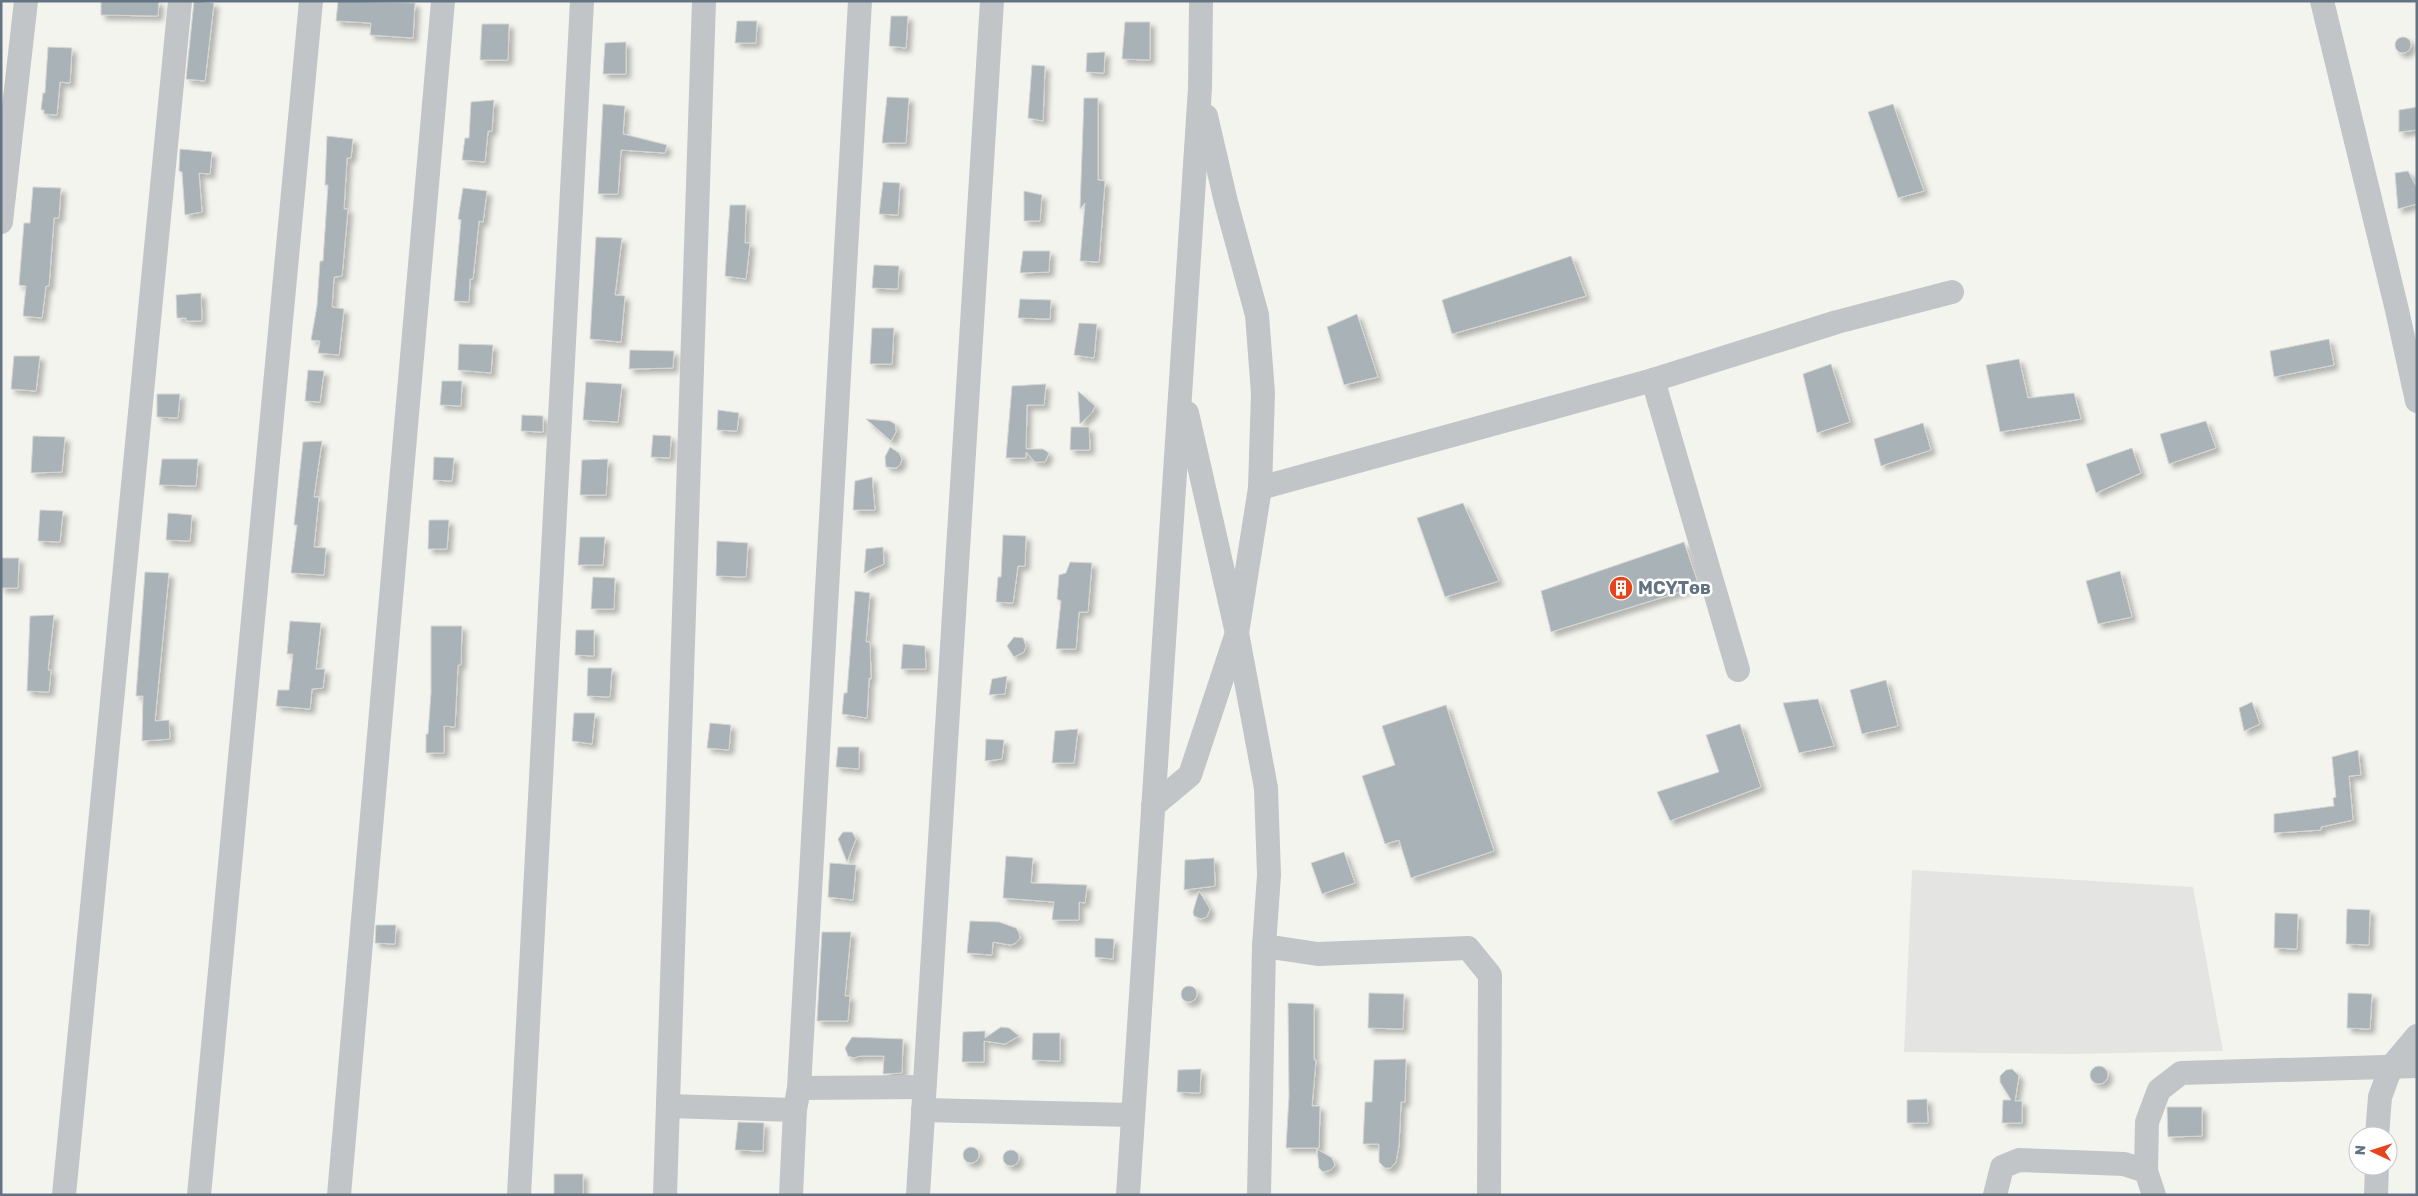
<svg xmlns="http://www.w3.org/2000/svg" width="2418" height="1196" font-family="Rubik,sans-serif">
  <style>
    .built { fill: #e4e5e3 }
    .building { fill: #a9b2b6; stroke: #d5d5d2; filter: url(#shadow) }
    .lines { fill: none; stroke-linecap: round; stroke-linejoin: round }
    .minor { stroke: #c1c5c8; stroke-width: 24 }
    .labels { text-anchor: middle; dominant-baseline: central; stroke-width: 5; stroke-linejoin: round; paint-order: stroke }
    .poi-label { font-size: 18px; font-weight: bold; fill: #627481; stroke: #fff; text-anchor: start }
  </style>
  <defs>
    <filter id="shadow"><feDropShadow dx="4.5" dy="4.5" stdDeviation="2.5" flood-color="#0004"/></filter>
  </defs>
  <rect width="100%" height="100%" fill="#f4f4ef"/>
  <path class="built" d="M1912 870 2193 887 2223 1051 2071 1054 1904 1052Z"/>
  <g class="building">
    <path d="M101 1H159L158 16 101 15Z"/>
    <path d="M194 1 214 3 205 81 186 79Z"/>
    <path d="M338 1 415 3 413 38 370 35 371 23 336 21Z"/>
    <path d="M891 16H908L906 48 889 46Z"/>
    <path d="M737 21H757L756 43H735Z"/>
    <path d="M1125 22H1150V60L1122 59Z"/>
    <path d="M482 24H509L508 60H480Z"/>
    <circle cx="2403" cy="45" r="8"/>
    <path d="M626 42V74H603L605 43Z"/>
    <path d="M48 47 72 48 70 83 60 82 57 115 44 114V110H41L43 93H45Z"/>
    <path d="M1105 52 1104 73 1086 72 1087 53Z"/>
    <path d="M1032 65 1045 66 1043 121 1028 118Z"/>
    <path d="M887 97 909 98 906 143H882Z"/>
    <path d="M1084 98H1098V180L1105 181 1099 262 1080 261 1085 203 1080 209Z"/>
    <path d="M494 100 492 131H488L485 162 462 160 465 138H469L471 102Z"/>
    <path d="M603 104 625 106 623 134 667 145 665 153 621 150 618 194H598Z"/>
    <path d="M1893 104 1924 191 1898 198 1868 112Z"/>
    <path d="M2417 107V130L2399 132V110Z"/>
    <path d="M327 136 353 139 351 158H347L344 209H348L342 276 334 277 332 307 344 309 339 355 318 353 320 341 311 340 317 306 320 261H323L328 185H325Z"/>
    <path d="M180 149 212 152 210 174 199 173 202 212 185 215 182 172 179 171Z"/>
    <path d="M2408 171 2417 188V204L2398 209 2395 173Z"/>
    <path d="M883 182 900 183 898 215 879 214Z"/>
    <path d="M33 187 61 188 59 218H54L49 286H46L42 318 23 316 26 286 19 285 24 223H30Z"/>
    <path d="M463 188 487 191 483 222 479 221 473 279H470L469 302 454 301 461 220 458 219Z"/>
    <path d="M1024 191 1042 195 1040 221H1024Z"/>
    <path d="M730 205H746L745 243H750L746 279 725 276Z"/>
    <path d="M596 237 622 238 615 295 625 296 621 342 590 339Z"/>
    <path d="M1023 251H1050L1049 272 1020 273Z"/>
    <path d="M1571 256 1586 296 1452 334 1442 300Z"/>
    <path d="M874 265 899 266 898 289 872 288Z"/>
    <path d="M201 293 202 321H186V318H177L176 295Z"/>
    <path d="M1020 299 1051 300 1050 319 1018 318Z"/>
    <path d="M1357 314 1378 377 1344 385 1327 327Z"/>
    <path d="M1079 323 1097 324 1094 358 1074 355Z"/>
    <path d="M872 328H894L892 364H870Z"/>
    <path d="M2329 339 2334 365 2274 377 2270 351Z"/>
    <path d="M459 344 493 345 491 373 458 370Z"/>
    <path d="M630 350 674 351 673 368 629 369Z"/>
    <path d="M14 356H40L36 391 11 389Z"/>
    <path d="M2019 359 2028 398 2074 393 2081 419 2000 432 1986 365Z"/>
    <path d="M1831 364 1850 422 1817 433 1803 374Z"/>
    <path d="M308 370 324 371 320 402 305 401Z"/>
    <path d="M442 381H462L461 406 440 405Z"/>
    <path d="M586 382 622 384 618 422 583 420Z"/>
    <path d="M1046 384 1044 405H1027L1026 449H1043L1049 453 1045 462H1035L1026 452V458H1006L1012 386Z"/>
    <path d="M1078 391 1095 406 1092 413 1080 424Z"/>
    <path d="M157 394H180L178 418 157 417Z"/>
    <path d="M718 410 739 413 737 431 717 430Z"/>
    <path d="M522 415 543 416V432L521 431Z"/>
    <path d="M866 419 890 421 895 424 896 432 891 441Z"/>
    <path d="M2206 421 2216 448 2169 464 2160 434Z"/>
    <path d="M1923 423 1931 450 1881 466 1874 439Z"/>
    <path d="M1071 427H1089L1090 450H1070Z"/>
    <path d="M653 435 671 436 670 458 651 457Z"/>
    <path d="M33 436 65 437 62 472 31 473Z"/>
    <path d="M322 441 314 497H319L314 547 326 548 324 575 291 573 297 525H294L303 442Z"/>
    <path d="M890 447 899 453 902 459 900 465 896 468 886 467 885 457Z"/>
    <path d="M2132 448 2141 473 2096 493 2086 464Z"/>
    <path d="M434 457 454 458 452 481 433 480Z"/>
    <path d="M162 459H198L196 486 159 485Z"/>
    <path d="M608 459 606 495H580L582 460Z"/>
    <path d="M872 477 875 510H853L855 481Z"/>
    <path d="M1463 503 1499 581 1445 597 1417 518Z"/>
    <path d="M40 510 63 511 60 542 38 541Z"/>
    <path d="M168 513 192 515 190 541 166 540Z"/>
    <path d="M429 520H449L447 549H428Z"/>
    <path d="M1003 535 1026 536 1025 566H1018L1013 603 996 602 998 577H1001Z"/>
    <path d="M580 537H605L603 565H578Z"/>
    <path d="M717 541 748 543 746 577 716 576Z"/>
    <path d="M1684 542 1699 586 1551 632 1541 591Z"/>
    <path d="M883 547 884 564 864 573 866 549Z"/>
    <path d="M1 558H19L18 588H1Z"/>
    <path d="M1070 562 1092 563 1088 612H1079L1076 649H1056L1061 601 1057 599 1059 575 1066 573Z"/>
    <path d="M2120 571 2132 617 2098 624 2086 581Z"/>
    <path d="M145 572 169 573 155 721 169 720 170 739 142 741 143 696H136Z"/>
    <path d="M593 577 615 578 614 609H591Z"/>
    <path d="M855 591 870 593 866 642H870L871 679 869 678 867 718 842 714 844 693H847Z"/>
    <path d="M54 615 48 670H51L49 692 27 691 30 616Z"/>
    <path d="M290 621 321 623 316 669H325L323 688 312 689 310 709 276 706 278 690H289L293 654H287Z"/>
    <path d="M431 626H462L461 665H458L455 727 444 726V753H426V734H428L431 693Z"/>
    <path d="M576 630H594V656L575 655Z"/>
    <path d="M1014 637 1023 638 1026 646 1024 652 1014 657 1007 646Z"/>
    <path d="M903 644 925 646 926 669H901Z"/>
    <path d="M588 668H612L610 697 587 696Z"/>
    <path d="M1007 676 1005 694 989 695 992 679Z"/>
    <path d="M1886 680 1898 726 1862 734 1850 690Z"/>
    <path d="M1818 699 1834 746 1799 753 1783 703Z"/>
    <path d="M2252 702 2260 724 2244 731 2239 708Z"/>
    <path d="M1446 705 1494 851 1411 878 1399 840 1385 844 1362 776 1395 765 1382 726Z"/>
    <path d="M574 713H595L592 744 572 741Z"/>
    <path d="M710 723 731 725 729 750 707 748Z"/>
    <path d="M1740 724 1761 787 1670 821 1657 792 1719 772 1706 735Z"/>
    <path d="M1078 729 1074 763H1052L1055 731Z"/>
    <path d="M986 739 1004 740 1002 759 985 761Z"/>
    <path d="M838 747H859V769L836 767Z"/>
    <path d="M2358 750 2361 775 2349 776 2353 820 2321 827V830L2274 833V814L2334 806 2333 798 2336 797 2332 757Z"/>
    <path d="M843 832H852L856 839 847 862 838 839Z"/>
    <path d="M1344 852 1355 883 1322 894 1311 863Z"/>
    <path d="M1006 856 1033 858 1031 883 1087 885 1085 903 1079 902V920H1052L1054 902 1003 898Z"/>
    <path d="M1214 858 1215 886 1184 890 1185 860Z"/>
    <path d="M830 863 856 865 853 900 828 897Z"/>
    <path d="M1199 891 1210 909 1207 917 1201 919 1194 916 1193 912Z"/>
    <path d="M2347 909 2370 910 2369 945 2346 944Z"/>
    <path d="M2275 913 2298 914 2297 949 2274 948Z"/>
    <path d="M970 921 999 922 1016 928 1019 933 1020 938 1016 943 1011 945 993 942 992 955 967 953Z"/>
    <path d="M376 925H396L395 944 375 943Z"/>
    <path d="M822 932H851L845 996H850L848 1021H817Z"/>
    <path d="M1095 938 1114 939 1113 959 1095 957Z"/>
    <circle cx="1189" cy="994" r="8"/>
    <path d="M1369 993 1404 994 1403 1029 1368 1028Z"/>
    <path d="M2348 993 2372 994 2370 1029 2347 1028Z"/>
    <path d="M1288 1003 1314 1004V1060H1316L1312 1106H1320L1319 1148H1286L1289 1096Z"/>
    <path d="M1001 1027 1009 1028 1019 1036 1005 1044 984 1041V1062H962L963 1032 985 1031V1038Z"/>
    <path d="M1033 1033H1060V1061L1032 1060Z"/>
    <path d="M852 1037 903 1039 902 1073 883 1074 884 1056H860L854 1058 848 1056 845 1048Z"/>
    <path d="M1406 1059 1405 1102H1401L1399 1145 1396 1162 1391 1168H1385L1379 1162V1144H1363L1365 1102H1372L1374 1060Z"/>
    <circle cx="2099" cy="1075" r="9"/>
    <path d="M1201 1069 1200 1093 1177 1092 1178 1070Z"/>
    <path d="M2012 1069 2019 1076 2015 1101H2022V1123H2002L2003 1100H2011L2000 1082V1076L2006 1070Z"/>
    <path d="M1927 1099 1928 1123H1907V1100Z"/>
    <path d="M2167 1107H2202V1136L2168 1137Z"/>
    <path d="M738 1122 764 1123 763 1151 735 1150Z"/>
    <circle cx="971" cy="1155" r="8"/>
    <path d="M1317 1149 1332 1158 1335 1165 1331 1170 1323 1172 1319 1168Z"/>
    <circle cx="1011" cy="1158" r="8"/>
    <rect x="554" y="1174" width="29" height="21"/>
  </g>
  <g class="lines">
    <g class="minor">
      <path d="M2322 1 2397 310 2417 401"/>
      <path d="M1 222 26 1"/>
      <path d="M1653 380 1738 670"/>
      <path d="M1187 413 1237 633 1266 788 1269 875 1264 946 1259 1195"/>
      <path d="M1260 488 1653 380 1837 322 1952 292"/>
      <path d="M1153 806 1190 775 1237 633 1260 488 1263 393 1257 315 1226 202 1206 116"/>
      <path d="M1264 946 1318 954 1468 948 1490 975 1489 1195"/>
      <path d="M799 1088 924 1087"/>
      <path d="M668 1106 795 1110"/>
      <path d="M923 1110 1132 1115"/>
      <path d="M2377 1136 2380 1097 2391 1067 2417 1036"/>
      <path d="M64 1195 180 1"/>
      <path d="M199 1195 311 1"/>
      <path d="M339 1195 443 1"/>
      <path d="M519 1195 582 1"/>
      <path d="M665 1195 704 1"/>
      <path d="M791 1195 795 1110 799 1088 860 1"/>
      <path d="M918 1195 992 1"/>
      <path d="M1128 1195 1200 88 1201 1"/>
      <path d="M1995 1195 2002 1167 2019 1160 2124 1164 2146 1171"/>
      <path d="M2154 1195 2146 1171 2147 1122 2159 1090 2181 1073 2417 1066"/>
      <path d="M2376 1195 2377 1166"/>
    </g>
  </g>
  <defs>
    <g id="building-disc" transform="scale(1.25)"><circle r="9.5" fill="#e6441d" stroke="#fff"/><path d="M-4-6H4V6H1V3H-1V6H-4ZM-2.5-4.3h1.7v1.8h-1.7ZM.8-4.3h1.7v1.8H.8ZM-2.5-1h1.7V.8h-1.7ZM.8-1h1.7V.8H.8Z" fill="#fff"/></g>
  </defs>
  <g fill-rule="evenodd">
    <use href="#building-disc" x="1621" y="588"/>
  </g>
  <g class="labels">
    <g class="poi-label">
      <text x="1638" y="588">МСҮТөв</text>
    </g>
  </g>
  <rect width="2418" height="1196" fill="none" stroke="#627481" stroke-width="5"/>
  <g transform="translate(2373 1151) rotate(274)"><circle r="24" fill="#ffffff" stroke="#c0c7cd"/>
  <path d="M0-4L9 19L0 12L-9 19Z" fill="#e6441d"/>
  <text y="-8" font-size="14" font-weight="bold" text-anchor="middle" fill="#627481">N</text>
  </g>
</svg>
